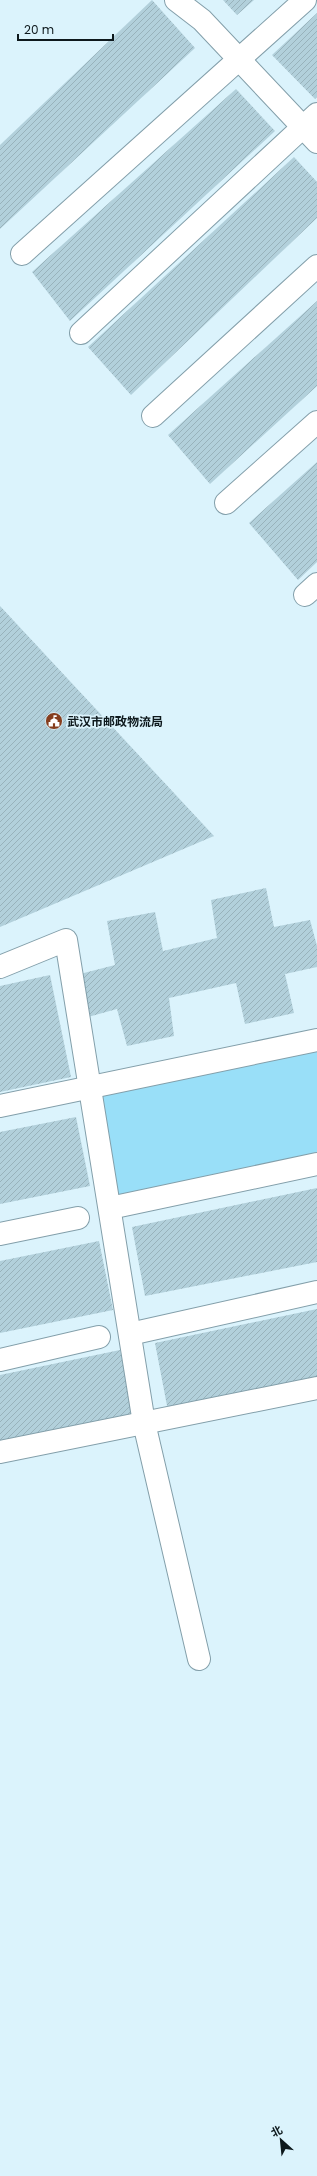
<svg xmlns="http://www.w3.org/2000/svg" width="317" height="2176" font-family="Poppins,'Noto Sans SC',sans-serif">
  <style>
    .pitch { fill: #99dff8 }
    .building { fill: url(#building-hatch) }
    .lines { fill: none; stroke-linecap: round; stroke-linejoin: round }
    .minor-casing { stroke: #839faa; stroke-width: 24 }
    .minor { stroke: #fff; stroke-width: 22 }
    .labels { text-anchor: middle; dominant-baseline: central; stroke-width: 3.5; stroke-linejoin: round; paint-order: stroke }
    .poi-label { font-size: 12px; font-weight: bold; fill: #0d181c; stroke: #dbf3fc; text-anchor: start }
  </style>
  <defs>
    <pattern id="building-hatch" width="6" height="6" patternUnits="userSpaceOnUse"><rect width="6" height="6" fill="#b2d0db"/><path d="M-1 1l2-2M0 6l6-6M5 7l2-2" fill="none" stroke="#98b2bb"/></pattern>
  </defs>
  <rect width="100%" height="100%" fill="#dbf3fc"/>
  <path class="pitch" d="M317 1040V1164L110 1208 91 1086Z"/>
  <g class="building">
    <path d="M152 0 195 48 0 229V145Z"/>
    <path d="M223 0H254L237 15Z"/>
    <path d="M317 13V97L315 99 272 55Z"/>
    <path d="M236 89 275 131 70 321 32 272Z"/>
    <path d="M294 157 317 182V218L131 395 88 347Z"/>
    <path d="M317 301V386L210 484 168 435Z"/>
    <path d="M317 462V562L298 580 249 523Z"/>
    <path d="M0 606 214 836 0 927Z"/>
    <path d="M266 888 274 927 310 920 317 946V967L285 974 294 1013 245 1024 236 983 169 998 174 1036 127 1046 117 1009 88 1017 80 974 115 965 107 921 155 912 163 951 217 938 211 900Z"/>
    <path d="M50 975 71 1077 0 1092V986Z"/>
    <path d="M76 1117 90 1186 0 1204V1132Z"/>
    <path d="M317 1188V1262L145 1296 132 1227Z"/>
    <path d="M99 1241 113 1310 0 1333V1261Z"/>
    <path d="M317 1309V1382L168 1411 155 1343Z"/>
    <path d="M120 1350 135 1419 0 1446V1375Z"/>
  </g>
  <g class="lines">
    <g class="minor-casing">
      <g id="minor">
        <path d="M176 0 202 20 317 142"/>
        <path d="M22 254 305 0"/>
        <path d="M81 333 317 114"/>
        <path d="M153 416 317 266"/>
        <path d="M226 503 317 422"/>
        <path d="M305 595 317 584"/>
        <path d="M0 967 66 940 144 1423 199 1659"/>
        <path d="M0 1106 317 1040"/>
        <path d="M110 1208 317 1164"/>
        <path d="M0 1234 78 1218"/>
        <path d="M130 1334 317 1292"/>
        <path d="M0 1360 99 1337"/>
        <path d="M0 1452 317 1388"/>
      </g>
    </g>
    <use href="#minor" class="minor"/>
  </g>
  <defs>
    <g id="civic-disc" transform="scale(0.9)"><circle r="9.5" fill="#863e1e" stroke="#dbf3fc"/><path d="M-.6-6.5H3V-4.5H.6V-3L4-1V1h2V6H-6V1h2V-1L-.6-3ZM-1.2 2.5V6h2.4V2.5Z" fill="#fff"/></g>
  </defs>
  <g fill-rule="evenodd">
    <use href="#civic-disc" x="54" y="721"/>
  </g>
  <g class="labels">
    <g class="poi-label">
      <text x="67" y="721">武汉市邮政物流局</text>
    </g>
  </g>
  <g transform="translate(281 2140) rotate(333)" stroke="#dbf3fc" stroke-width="3" paint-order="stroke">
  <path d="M0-3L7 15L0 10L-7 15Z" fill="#0d181c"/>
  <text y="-6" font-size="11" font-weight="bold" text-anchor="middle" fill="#0d181c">北</text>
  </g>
  <path d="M18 34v6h95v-6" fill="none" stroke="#0d181c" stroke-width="2"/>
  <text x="24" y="34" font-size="12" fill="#0d181c" stroke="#dbf3fc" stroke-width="3" paint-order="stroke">20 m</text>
</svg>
